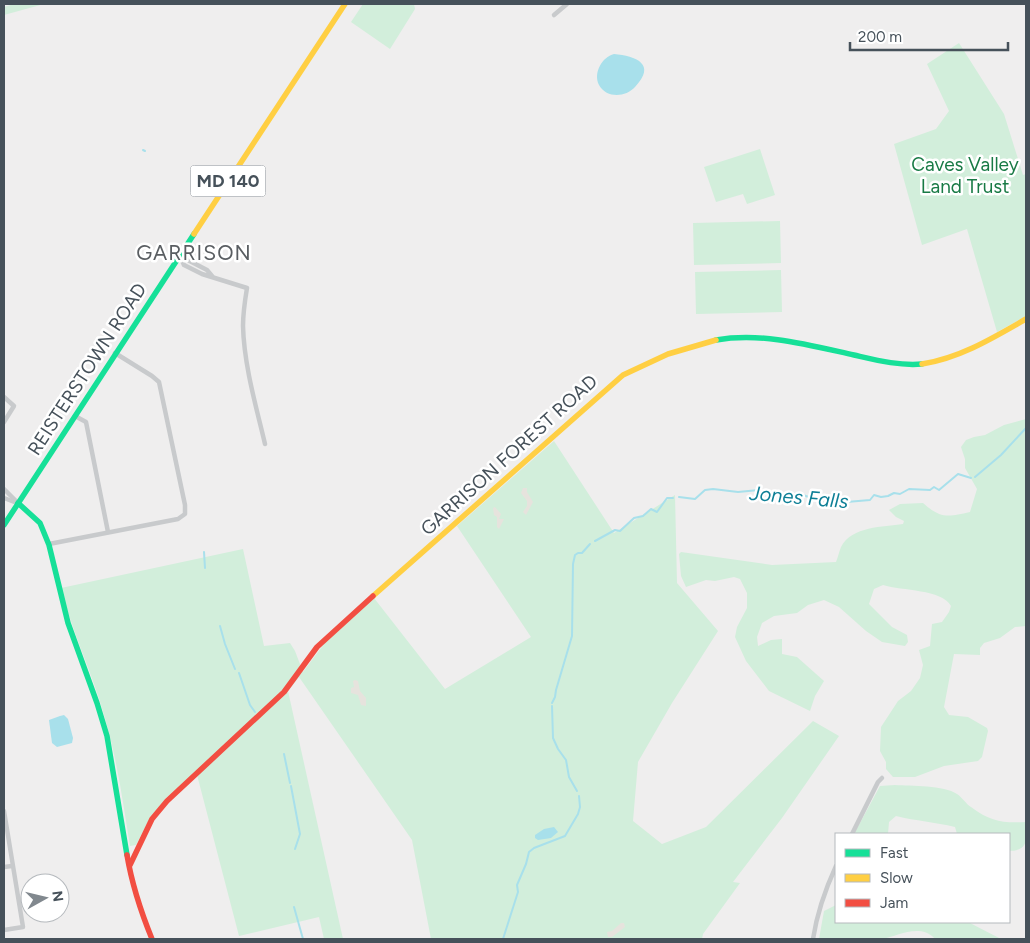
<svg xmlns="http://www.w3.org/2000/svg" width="1030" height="943" font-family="Figtree,sans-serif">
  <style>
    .green { fill: #d2eedb }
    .sand { fill: #e6e3dd }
    .water { fill: #a8e0eb }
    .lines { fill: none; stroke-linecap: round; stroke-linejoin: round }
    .stream { stroke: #a8e0eb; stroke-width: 2 }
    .street { stroke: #c8cacc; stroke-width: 4.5 }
    .fast { stroke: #16e098; stroke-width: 5.5 }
    .slow { stroke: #ffcf43; stroke-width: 5.5 }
    .jam { stroke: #f24e42; stroke-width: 5.5 }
    .labels { text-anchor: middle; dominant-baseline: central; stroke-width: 5; stroke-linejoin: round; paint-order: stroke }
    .shield { fill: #fff; stroke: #7e858c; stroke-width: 1 }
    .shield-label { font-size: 18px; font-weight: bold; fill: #46515a }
    .park-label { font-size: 19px; fill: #187a45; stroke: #fff }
    .street-label { font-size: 19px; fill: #46515a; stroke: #fff }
    .water-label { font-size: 20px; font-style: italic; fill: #0e7f96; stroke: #fff }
    .quarter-label { font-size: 21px; letter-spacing: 1px; fill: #5a5e62; stroke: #fff }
  </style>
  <rect width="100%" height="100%" fill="#efeeee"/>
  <g class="green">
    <path d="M14 4H44L4 15V7Z"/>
    <path d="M363 4H414L415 9 390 49 351 22Z"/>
    <path d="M959 43 1004 114 1023 175 1026 174V316L997 332 967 229 922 245 894 144 936 129 949 111 927 64Z"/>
    <path d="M760 149 775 195 747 204 743 194 716 202 704 167Z"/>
    <path d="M780 221 781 263 694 265 693 223Z"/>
    <path d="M781 270 782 312 696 314 695 272Z"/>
    <path d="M1026 419V626L1015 627 1000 638 984 643 980 648V655L954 654 944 707 949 715 968 717 987 728 988 731 982 757 978 761 944 766 915 777H893L886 769V762L880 751 881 727 898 701 911 691 920 678 923 665 919 650 930 646 932 624 942 622 949 612 951 606C942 589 902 591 883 585L874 589 869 604 892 627 907 635 908 642 905 646 882 642 866 631 839 607 824 600 808 605 797 613 774 616 762 623 757 637 758 646 771 640 782 639V654L797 657 824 681 815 696 810 711 769 691 746 661 735 637 737 627 747 608V593L740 579 734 577 715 581 706 580 686 587 681 576 679 554 681 552 772 565 836 562C838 557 839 552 841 547 852 526 883 527 903 524L904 521 896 517 889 510 900 504 923 503C941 519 948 517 970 512L977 489 965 468V459L961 447 966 440 974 437 985 435 1004 425Z"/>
    <path d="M554 441 614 533 675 495 677 583 718 631 672 703 638 762 633 821 662 844 706 827 813 721 839 736 782 818 733 882 740 883 703 934 702 939H431L412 840 299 677 288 691 343 939H324L319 917 239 936 196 771 166 798 150 818 136 845 130 846C123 803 117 758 104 715 92 672 72 632 61 588L243 549 264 646 290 643 295 651 303 672 327 640 374 598 445 689 531 637 457 526Z"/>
    <path d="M895 785C911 786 944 785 957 794 962 797 966 804 971 807 991 822 1003 823 1026 822 1026 838 1030 851 1009 851V834H957L955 827C935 822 916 821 896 816L889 822 888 834H854L880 786Z"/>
    <path d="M836 905V922H968L1001 939H935C932 935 925 931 919 931 906 930 894 937 881 939 861 942 839 939 819 939L824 911Z"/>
  </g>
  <g class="sand">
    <path d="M523 488H527V492L533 502 526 515 523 512 527 506V501L521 493Z"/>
    <path d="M495 507 501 514 499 519H504L499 529 497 527V517L494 515 493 508Z"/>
    <path d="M355 680 358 681 360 691 366 698V706L361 705 358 695 351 693V688L354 687 353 681Z"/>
    <path d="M621 923H624L625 927 612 937H608L607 932 612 931Z"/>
  </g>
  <g class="water">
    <path d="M614 54C636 56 657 64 635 87 626 97 607 99 599 85 593 73 602 57 614 54Z"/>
    <path d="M64 715 68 719 73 738 72 743 57 747 52 743 49 720 60 716Z"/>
    <path d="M554 827 558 832 551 838 538 840 535 838V835L544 829Z"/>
  </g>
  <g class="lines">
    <g class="stream">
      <path d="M143 150 145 151"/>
      <path d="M975 477 1001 455 1026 428"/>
      <path d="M679 497 695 499 705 490 713 489 738 492 759 490 782 497 798 493 824 503H835L870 500 874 495 881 497 888 496 894 493 900 494 909 489 930 490 934 487 939 490 958 474 971 478"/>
      <path d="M595 541 615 530 620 531 634 518 643 516 651 509 657 512 667 498H673"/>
      <path d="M204 552 205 568"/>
      <path d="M220 626 225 644 235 669"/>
      <path d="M239 673 250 705 255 712"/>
      <path d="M552 703 555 697 556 690 572 636 573 564 575 555 578 553H582L590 544"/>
      <path d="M552 706 553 738 558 749 566 760 569 777 577 791"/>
      <path d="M284 754 290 783"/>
      <path d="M291 786 300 834 295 849"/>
      <path d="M294 907 303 939"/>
      <path d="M503 939 518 892 517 885 526 864 529 852 534 848 565 836 578 814 580 807 579 796"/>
    </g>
    <g class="street">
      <path d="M554 15 567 4"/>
      <path d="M180 256 184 265 202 274 247 288C245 300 243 313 243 326 244 365 256 406 265 444"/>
      <path d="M180 256 207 270 212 276"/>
      <path d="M4 397 14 406 4 422"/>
      <path d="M75 416 86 422 108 532"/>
      <path d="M4 489 18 503"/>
      <path d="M4 498 17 503"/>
      <path d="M49 544 178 519 185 514V505L159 382 152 376 115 353"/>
      <path d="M4 811 23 927 4 930"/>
      <path d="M852 834 878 782 882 778"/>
      <path d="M4 867 12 866"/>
      <path d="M813 939C817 913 825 890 836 866"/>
    </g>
    <g class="fast">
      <path d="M716 340C762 332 809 345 854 355 876 360 899 366 922 364"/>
      <path d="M18 503 40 523 49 545 68 623 97 703 107 736 127 855"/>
      <path d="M4 525 194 234"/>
    </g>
    <g class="slow">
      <path d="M194 234 345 4"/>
      <path d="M922 364C960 358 993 338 1026 319"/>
      <path d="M373 596 623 375 668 354 716 340"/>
    </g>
    <g class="jam">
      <path d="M127 855C132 885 141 912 152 939"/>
      <path d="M130 865 152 819 167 801 284 692 317 647 373 596"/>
    </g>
  </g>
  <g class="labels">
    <rect class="shield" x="190.5" y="165.5" width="75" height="31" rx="4"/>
    <g class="shield-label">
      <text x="228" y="181">MD 140</text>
    </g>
    <g class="park-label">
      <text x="965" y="164">Caves Valley<tspan x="965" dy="22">Land Trust</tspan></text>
    </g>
    <g class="street-label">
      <text transform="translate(87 369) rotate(-57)">REISTERSTOWN ROAD</text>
      <text transform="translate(509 455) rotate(-42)">GARRISON FOREST ROAD</text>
    </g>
    <g class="water-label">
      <text transform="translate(799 497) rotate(5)">Jones Falls</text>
    </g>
    <g class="quarter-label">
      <text x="194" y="252">GARRISON</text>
    </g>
  </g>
  <rect width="1030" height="943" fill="none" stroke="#46515a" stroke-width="10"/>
  <rect x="835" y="833" width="175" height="90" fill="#ffffff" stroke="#b5b9bd"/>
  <rect x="845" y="849" width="25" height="8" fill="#16e098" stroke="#b5b9bd"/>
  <text x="880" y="858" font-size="15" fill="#46515a">Fast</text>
  <rect x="845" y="874" width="25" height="8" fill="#ffcf43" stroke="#b5b9bd"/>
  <text x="880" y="883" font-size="15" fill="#46515a">Slow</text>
  <rect x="845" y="899" width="25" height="8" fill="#f24e42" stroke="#b5b9bd"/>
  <text x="880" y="908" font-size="15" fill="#46515a">Jam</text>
  <g transform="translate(45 898) rotate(82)"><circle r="24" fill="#ffffff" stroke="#b5b9bd"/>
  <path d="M0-4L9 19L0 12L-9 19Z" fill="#81888e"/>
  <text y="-8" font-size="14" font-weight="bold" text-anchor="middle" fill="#46515a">N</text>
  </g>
  <path d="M850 42v8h158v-8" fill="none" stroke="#46515a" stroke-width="2.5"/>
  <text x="858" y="42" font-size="15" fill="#46515a" stroke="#ffffff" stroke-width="4" paint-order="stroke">200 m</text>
</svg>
